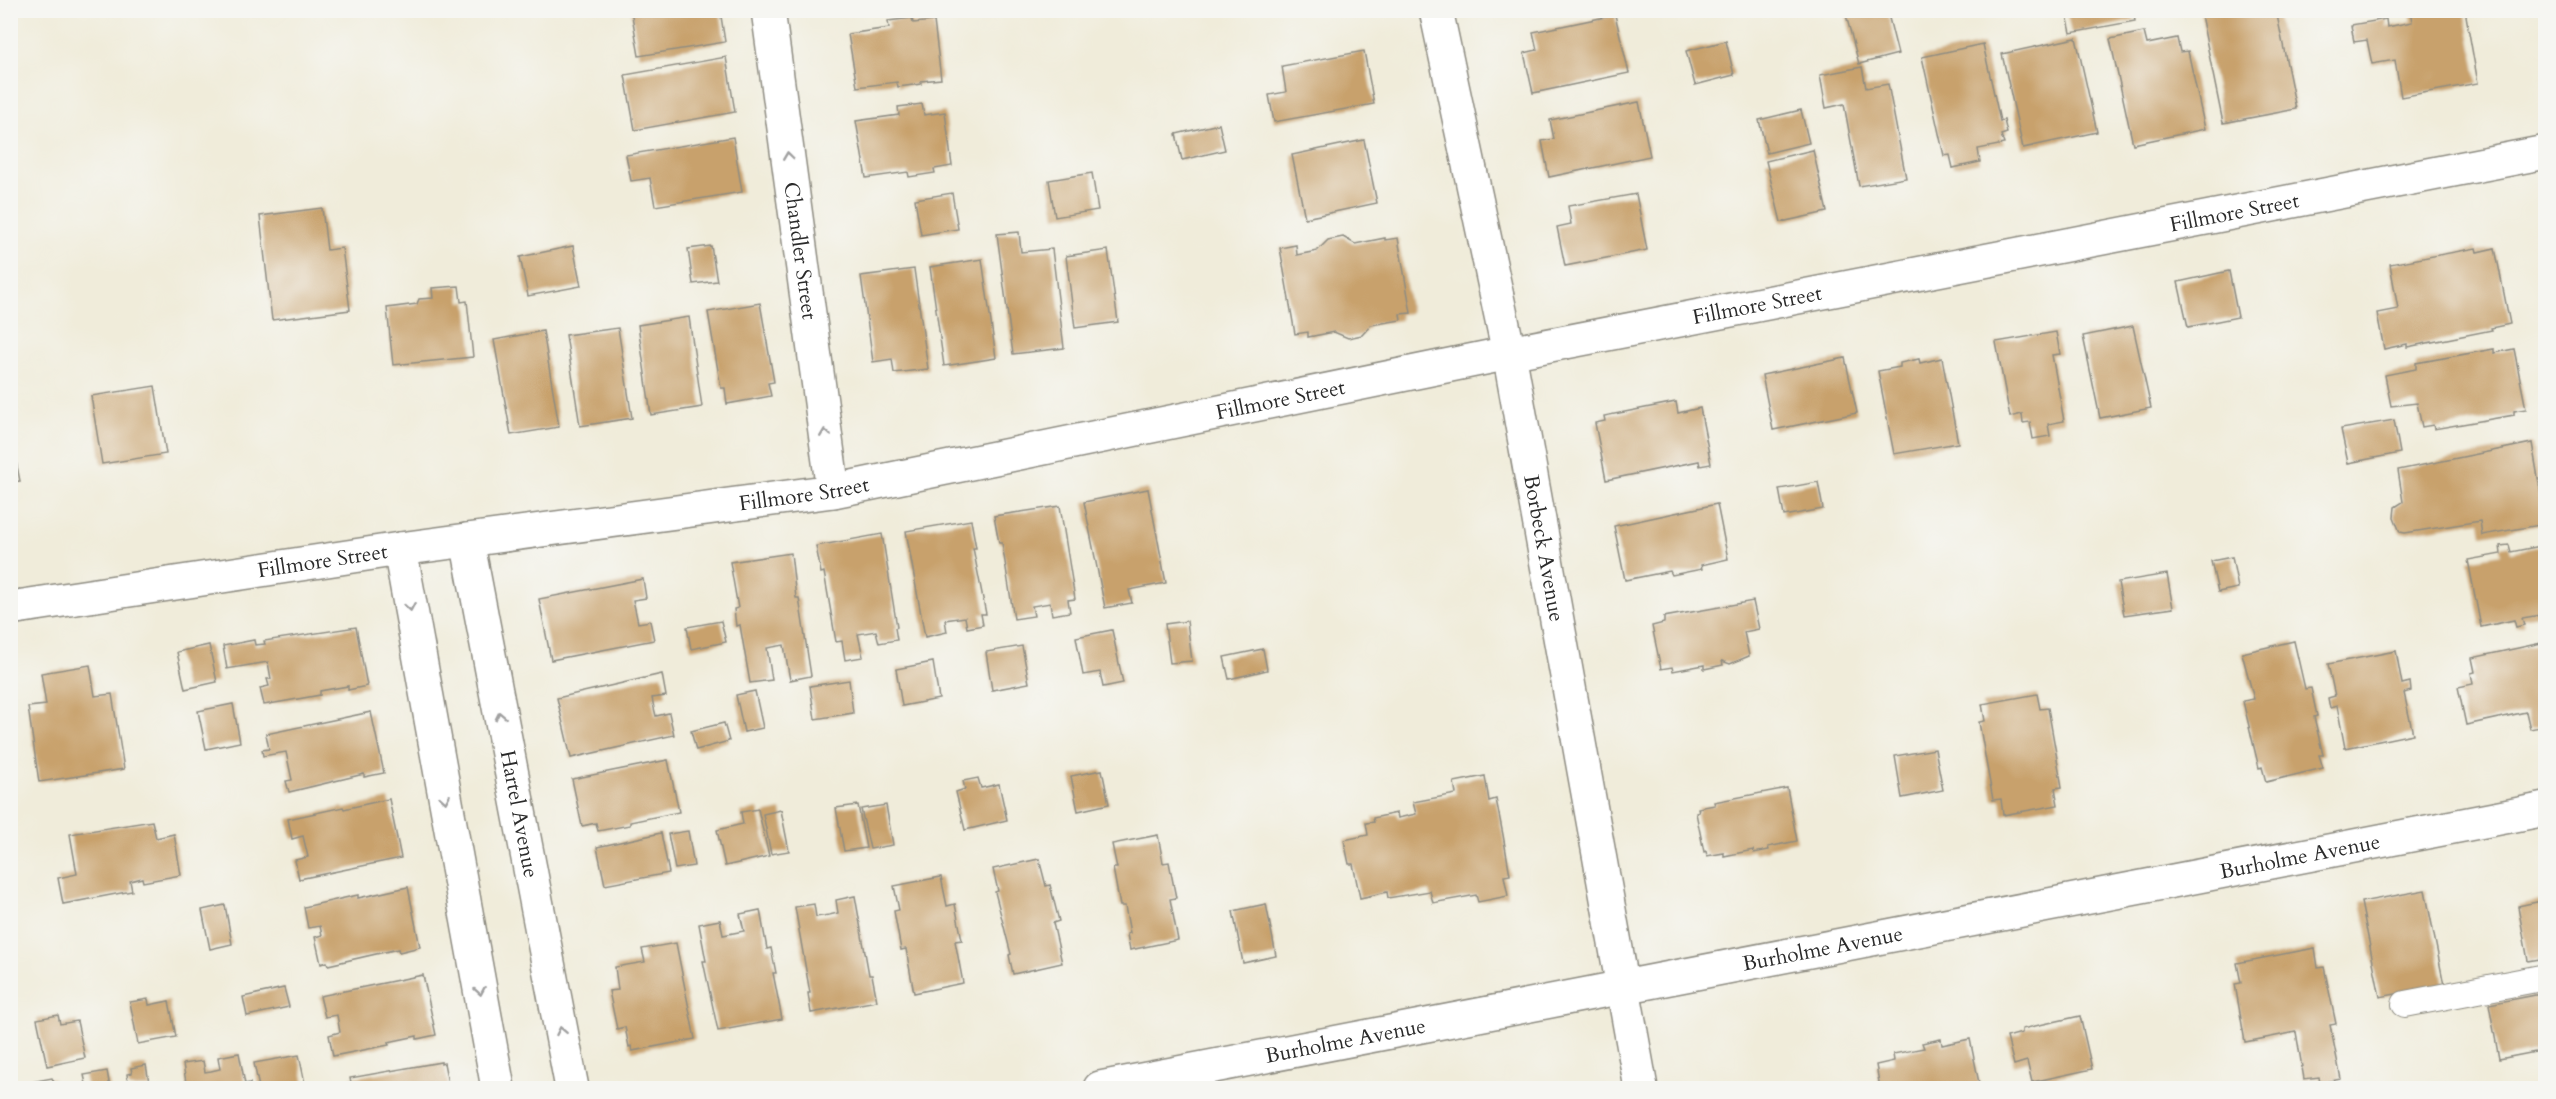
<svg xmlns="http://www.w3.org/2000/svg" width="2556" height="1099" font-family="Cardo,serif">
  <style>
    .building { fill: #c8a16c }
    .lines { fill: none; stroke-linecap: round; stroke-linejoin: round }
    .lane-casing { stroke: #8e8c82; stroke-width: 28 }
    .street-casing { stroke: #8e8c82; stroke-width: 36 }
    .lane { stroke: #fff; stroke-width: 26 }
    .street { stroke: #fff; stroke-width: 33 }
    .oneway { stroke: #a0a0a0 }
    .labels { text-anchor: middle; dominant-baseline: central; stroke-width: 5; stroke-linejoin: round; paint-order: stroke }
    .street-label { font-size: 21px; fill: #2b2b2b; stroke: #f6f6f2 }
  </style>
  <rect width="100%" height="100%" fill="#f6f6f2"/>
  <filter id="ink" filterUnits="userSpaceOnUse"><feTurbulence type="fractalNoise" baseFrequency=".0167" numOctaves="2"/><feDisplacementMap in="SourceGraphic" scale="12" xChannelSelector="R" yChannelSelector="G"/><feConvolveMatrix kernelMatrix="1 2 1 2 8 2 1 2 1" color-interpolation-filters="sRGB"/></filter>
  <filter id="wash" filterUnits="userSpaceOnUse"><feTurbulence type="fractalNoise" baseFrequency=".008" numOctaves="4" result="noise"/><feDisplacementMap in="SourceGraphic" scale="24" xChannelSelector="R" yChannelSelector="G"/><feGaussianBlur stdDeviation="1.35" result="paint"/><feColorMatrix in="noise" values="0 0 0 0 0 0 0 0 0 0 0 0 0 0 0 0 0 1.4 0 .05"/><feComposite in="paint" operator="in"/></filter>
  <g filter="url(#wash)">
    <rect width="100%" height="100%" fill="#f0ecda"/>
    <g id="blocks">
      <g class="building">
        <path d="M631 10H720L725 42 639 56Z"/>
        <path d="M1863 10H1887L1898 54 1859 64 1846 15Z"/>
        <path d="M2066 10H2133L2135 21 2071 33Z"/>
        <path d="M2200 10H2276L2296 109 2223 123Z"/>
        <path d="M2410 10H2465L2478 83 2401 97 2395 60 2372 64 2367 40 2354 42 2351 25 2386 19 2387 27 2412 22Z"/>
        <path d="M1615 15 1629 73 1533 93 1524 53 1537 50 1533 32Z"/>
        <path d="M912 18 913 23 934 21 941 79 921 81V84L898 87 897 82 857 87 848 34 889 28 888 21Z"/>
        <path d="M2144 32 2147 44 2177 38 2180 52 2188 51 2205 129 2133 144 2110 39Z"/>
        <path d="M2076 38 2097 132 2023 148 2002 54Z"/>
        <path d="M1726 41 1734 75 1695 85 1686 51Z"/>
        <path d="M1983 44 2000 121 2004 120 2007 133 2001 135 2004 144 1978 149 1980 162 1953 168 1950 155 1944 156 1922 57Z"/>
        <path d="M1364 51 1374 104 1274 122 1269 95 1286 92 1282 66Z"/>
        <path d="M726 57 735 112 635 130 625 75Z"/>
        <path d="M1862 67 1866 88 1888 84 1906 178 1859 186 1844 104 1826 108 1820 75Z"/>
        <path d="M1639 102 1650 156 1549 177 1542 141 1554 139 1550 120Z"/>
        <path d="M922 104 924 115 945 112 952 166 934 169 935 173 909 177 908 172 866 178 856 121 899 115 898 107Z"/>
        <path d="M1801 110 1809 143 1767 153 1759 120Z"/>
        <path d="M1219 124 1225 150 1182 160 1176 134Z"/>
        <path d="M733 137 742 192 655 206 650 178 631 181 626 155Z"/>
        <path d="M1364 140 1377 203 1305 218 1292 155Z"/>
        <path d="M1813 150 1827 212 1781 222 1766 161Z"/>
        <path d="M1092 173 1098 210 1055 217 1049 180Z"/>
        <path d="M952 193 958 229 921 235 915 199Z"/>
        <path d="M1636 194 1647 250 1565 266 1557 227 1571 224 1568 206Z"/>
        <path d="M322 208 327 250 342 248 350 310 272 320 260 216Z"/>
        <path d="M1019 232 1021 252 1052 249 1064 348 1013 354 997 234Z"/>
        <path d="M1343 237 1355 244 1385 238V240L1398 238 1411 313 1400 314 1401 320 1371 325 1362 335 1348 338 1334 332 1308 337V332L1295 334 1280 248 1296 245 1297 255 1317 251 1328 240Z"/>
        <path d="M573 246 581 286 528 296 520 257Z"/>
        <path d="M711 246 717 281 693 284 688 249Z"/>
        <path d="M2476 248 2477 252 2495 248 2510 324 2491 328 2492 330 2407 347V344L2384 349 2377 313 2398 309 2390 264Z"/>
        <path d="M1108 250 1118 322 1075 328 1066 256Z"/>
        <path d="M982 259 996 358 944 366 930 267Z"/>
        <path d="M914 269 928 369 894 373 892 359 873 362 861 276Z"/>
        <path d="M2229 271 2238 317 2188 327 2178 282Z"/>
        <path d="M459 286 461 302 467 301 473 357 393 365 387 308 417 304 419 299 433 298 432 288Z"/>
        <path d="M760 303 774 382 768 383 771 396 727 404 725 388H721L708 312Z"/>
        <path d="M689 317 702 407 651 415 638 325Z"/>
        <path d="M2133 326 2151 408 2100 418 2083 336Z"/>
        <path d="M618 328 632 418 580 426 566 335Z"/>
        <path d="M543 331 559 427 511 435 494 340Z"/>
        <path d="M2056 332 2060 354 2052 355 2064 421 2048 424 2050 436 2033 439 2030 422 2023 423 2022 414 2010 417 1996 342Z"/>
        <path d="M2494 349V353L2514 349 2526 409 2514 411V415L2434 429 2433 425 2422 427 2417 403 2391 406 2385 375 2416 369V363Z"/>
        <path d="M1845 358 1857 413 1773 430 1762 375Z"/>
        <path d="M1942 358 1958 443 1894 454 1878 371 1900 367V363L1919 359 1920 363Z"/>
        <path d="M155 386 166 454 102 464 91 396Z"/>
        <path d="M1676 402 1678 413 1700 408 1711 464 1700 466 1699 461 1606 480 1595 423 1605 421 1604 416Z"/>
        <path d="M2394 420 2400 453 2348 463 2341 429Z"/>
        <path d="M10 431 20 481 10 482Z"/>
        <path d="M2532 443 2546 524 2482 535 2480 521 2405 533 2400 532 2394 517 2395 507 2403 502 2398 470Z"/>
        <path d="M1818 482 1823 509 1784 516 1779 489Z"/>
        <path d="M1148 489 1166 583 1129 590 1132 603 1105 608 1084 502Z"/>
        <path d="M1717 504 1728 559 1701 565 1702 569 1672 575 1670 571 1625 580 1614 526Z"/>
        <path d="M1060 506 1075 599 1068 600 1070 612 1052 615 1050 603 1032 606 1034 616 1014 619 1002 543H999L994 516Z"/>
        <path d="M971 520 976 548H973L986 614H981L983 625 967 628 965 617 945 620 947 632 925 637 906 531Z"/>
        <path d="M882 534 897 627 895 628 897 640 879 643 876 631 858 634 863 657 845 660 842 641 836 642 824 572 821 573 816 546Z"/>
        <path d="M2509 545 2511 552 2546 545V614L2522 618 2524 625 2516 627 2514 620 2481 627 2468 560 2501 554 2500 546Z"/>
        <path d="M791 553 796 598H799L811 676 790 680 784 645 767 648 772 680 750 683 740 625 736 626 734 609 738 608 730 562Z"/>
        <path d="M2232 557 2238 588 2218 592 2211 561Z"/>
        <path d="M2167 574 2173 608 2124 615 2118 582Z"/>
        <path d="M643 579 646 598 633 600 638 623 650 621 654 640 551 660 539 599Z"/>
        <path d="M1753 601 1759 629 1744 632 1749 656 1730 664 1722 661 1723 665 1704 669V665L1673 671 1672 667 1661 669 1652 626 1664 623V617Z"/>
        <path d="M721 621 726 642 691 649 687 627Z"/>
        <path d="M1187 621 1192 661 1170 663 1165 624Z"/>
        <path d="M356 627 367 686 348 690V686L320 691V695L264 705 260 688 269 686 267 679H271L268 662 227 669 223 646 254 640 255 645 265 644 264 641Z"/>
        <path d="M1112 630 1123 683 1103 687 1100 672 1083 675 1076 637Z"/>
        <path d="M2294 641 2305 689 2311 688 2317 716 2314 717 2323 755H2319L2323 768 2266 782 2262 767 2259 768 2243 701 2254 699 2242 653Z"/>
        <path d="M2546 642V726L2530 729 2526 712 2466 725 2458 687 2473 684 2471 673 2475 672 2472 658Z"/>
        <path d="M209 645 217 682 185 689 177 652Z"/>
        <path d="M1022 646 1029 683 992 690 986 652Z"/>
        <path d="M1263 649 1267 670 1229 679 1224 657Z"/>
        <path d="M2396 651 2402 684 2410 682 2411 691 2404 693 2413 734 2345 748 2337 706 2330 708 2328 698 2335 696 2328 664Z"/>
        <path d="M933 662 939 699 902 706 896 669Z"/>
        <path d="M90 665 95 696 112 694 124 769 39 782 28 707 46 705 41 673Z"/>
        <path d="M662 674 666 696 652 698 654 708 656 716 669 713 674 735 571 758 557 698Z"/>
        <path d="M849 680 853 713 815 719 810 686Z"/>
        <path d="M755 691 763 728 744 732 736 695Z"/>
        <path d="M2037 694 2040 709 2048 708 2062 787 2055 788 2058 805 2003 815 2001 799 1993 800 1979 722 1985 721 1982 704Z"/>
        <path d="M233 704 240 742 206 749 198 711Z"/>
        <path d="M371 712 384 773 364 777V774L289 792 286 781 292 780 286 752 263 756 262 750 269 749 266 734Z"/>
        <path d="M724 723 729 741 696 750 691 731Z"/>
        <path d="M1935 749 1943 790 1902 798 1895 756Z"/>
        <path d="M668 760 679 812 630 822V825L598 831 596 823 582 826 572 779Z"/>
        <path d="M1102 770 1109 804 1078 811 1071 776Z"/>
        <path d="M1485 776 1489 801 1496 799 1503 835 1510 875 1504 876 1508 896 1478 902 1476 895 1433 903 1430 891 1388 898 1387 892 1360 898 1353 864H1349L1344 840 1368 835 1366 823 1374 822 1373 818 1397 813 1398 818 1416 814 1413 802 1456 794 1454 782Z"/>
        <path d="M978 778 981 788 999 784 1007 820 965 830 956 792 965 789 963 781Z"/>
        <path d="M1787 788 1797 841 1768 847 1769 850 1754 853 1753 850 1724 856V853L1707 856 1706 851 1704 852 1696 813 1699 812 1698 808 1715 805 1714 802Z"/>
        <path d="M389 799 401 858 299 879 295 860 308 857 303 836 292 839 288 819 343 807 344 809Z"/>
        <path d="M858 805 866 848 844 851 836 808Z"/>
        <path d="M886 805 893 845 870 849 861 809Z"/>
        <path d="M758 809 769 856 725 866 717 830 743 824 741 812Z"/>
        <path d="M781 810 789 851 771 854 763 814Z"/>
        <path d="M152 821 156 838 174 834 181 875 143 882 142 878 130 881 132 891 63 904 58 878 77 874 70 834Z"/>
        <path d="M688 831 694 866 675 869 668 834Z"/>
        <path d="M661 833 669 873 605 885 597 847Z"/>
        <path d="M1158 835 1163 863 1169 862 1176 898 1170 899 1178 940 1130 950 1127 934 1130 933 1125 906H1120L1113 868H1117L1112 844Z"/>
        <path d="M1039 859 1046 886 1050 885 1059 921 1053 923 1062 963 1013 974 1009 955 1011 954 995 892 998 891 993 869Z"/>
        <path d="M941 877 947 906 955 904 962 940 955 941 963 983 914 993 906 949 901 950 894 911 899 910 894 886Z"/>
        <path d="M408 887 420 947 399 952 398 949 328 965 327 962 321 964 315 937 322 935 320 926 308 928 304 907 358 895V898Z"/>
        <path d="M2425 890 2444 985 2380 997 2361 902Z"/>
        <path d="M855 896 869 975H872L877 1001 811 1013 808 993H810L795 907 814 904 816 917 829 915 838 913 836 900Z"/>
        <path d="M2546 900V958L2528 961 2518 906Z"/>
        <path d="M1266 904 1276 956 1243 963 1233 911Z"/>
        <path d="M225 905 232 944 210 949 202 910Z"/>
        <path d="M760 910 767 949 771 948 776 973H773L782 1019 718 1031 703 961H706L699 924 720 920 723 935 744 931 740 914Z"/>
        <path d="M676 943 695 1039 632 1051 631 1046 629 1047 625 1027 617 1029 609 991 618 990 615 967 645 962 642 949Z"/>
        <path d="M2315 948 2318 968 2324 967 2336 1024 2330 1025 2341 1079 2320 1083 2319 1077 2304 1079 2296 1032 2245 1042 2235 984 2241 983 2237 963Z"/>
        <path d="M423 975 436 1035 417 1039V1036L388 1042 389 1045 333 1056 329 1035 340 1032 337 1015 325 1017 320 996Z"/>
        <path d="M284 988 289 1007 247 1016 243 997Z"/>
        <path d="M2546 993V1050L2499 1059 2489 1004Z"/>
        <path d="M148 999 149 1005 169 1001 176 1037 138 1044 130 1002Z"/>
        <path d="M58 1015 60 1024 77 1021 85 1058 47 1066 37 1019Z"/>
        <path d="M2080 1016 2092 1069 2032 1082 2027 1061 2014 1065 2007 1037 2022 1033V1029Z"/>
        <path d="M1941 1039 1942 1045 1970 1039 1980 1088H1880L1876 1065 1894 1061 1893 1054 1924 1048 1922 1043Z"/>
        <path d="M239 1053 245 1084 250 1083 251 1088H187L183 1064 203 1061 205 1072 211 1071 220 1069 218 1057Z"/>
        <path d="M299 1055 306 1088H259L254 1063Z"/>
        <path d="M441 1062V1064L444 1063 449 1088H352L350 1078Z"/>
        <path d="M146 1065 150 1088H129L127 1074 132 1073 131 1068Z"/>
        <path d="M107 1071 110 1088H87L84 1075Z"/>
        <path d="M52 1078 57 1088H28L32 1087 31 1082Z"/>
      </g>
    </g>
  </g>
  <g filter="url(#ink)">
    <use href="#blocks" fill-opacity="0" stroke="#8e8c82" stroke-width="1.5"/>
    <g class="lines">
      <g class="lane-casing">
        <path id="lane" d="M2405 1004 2546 977"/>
      </g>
      <g class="street-casing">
        <g id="street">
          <path id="s1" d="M768 10 833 491"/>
          <path id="s2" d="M1436 10 1509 353 1641 1088"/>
          <path id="s3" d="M467 540 572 1088"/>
          <path d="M400 549 498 1088"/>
          <path id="s4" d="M10 608 400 549 833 491 1509 353 2546 152"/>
          <path id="s5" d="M1100 1088 2546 809"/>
        </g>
      </g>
      <use href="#lane" class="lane"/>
      <use href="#street" class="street"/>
    </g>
    <defs><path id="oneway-chevron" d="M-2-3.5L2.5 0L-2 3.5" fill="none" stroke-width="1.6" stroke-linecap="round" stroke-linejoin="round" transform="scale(1.5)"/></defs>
    <g class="oneway">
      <use href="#oneway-chevron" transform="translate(788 156) rotate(-98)"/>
      <use href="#oneway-chevron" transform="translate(825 433) rotate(-98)"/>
      <use href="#oneway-chevron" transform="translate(410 607) rotate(80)"/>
      <use href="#oneway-chevron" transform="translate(500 716) rotate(-101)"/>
      <use href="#oneway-chevron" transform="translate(445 799) rotate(80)"/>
      <use href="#oneway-chevron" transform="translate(480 991) rotate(80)"/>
      <use href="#oneway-chevron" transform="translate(561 1031) rotate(-101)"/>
    </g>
  </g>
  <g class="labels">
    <g class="street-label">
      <text stroke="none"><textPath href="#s4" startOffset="2260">Fillmore Street</textPath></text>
      <text stroke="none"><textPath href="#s1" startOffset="243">Chandler Street</textPath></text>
      <text stroke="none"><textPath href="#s4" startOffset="1774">Fillmore Street</textPath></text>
      <text stroke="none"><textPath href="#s4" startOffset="1288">Fillmore Street</textPath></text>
      <text stroke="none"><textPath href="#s4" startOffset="802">Fillmore Street</textPath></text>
      <text stroke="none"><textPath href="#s2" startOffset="549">Borbeck Avenue</textPath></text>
      <text stroke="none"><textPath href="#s4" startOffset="316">Fillmore Street</textPath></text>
      <text stroke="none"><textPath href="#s3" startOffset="279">Hartel Avenue</textPath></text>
      <text stroke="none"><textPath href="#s5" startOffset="1222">Burholme Avenue</textPath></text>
      <text stroke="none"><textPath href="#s5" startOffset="736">Burholme Avenue</textPath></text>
      <text stroke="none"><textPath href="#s5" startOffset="250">Burholme Avenue</textPath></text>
    </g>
  </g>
  <rect width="2556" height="1099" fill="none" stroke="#f6f6f2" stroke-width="36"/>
</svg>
